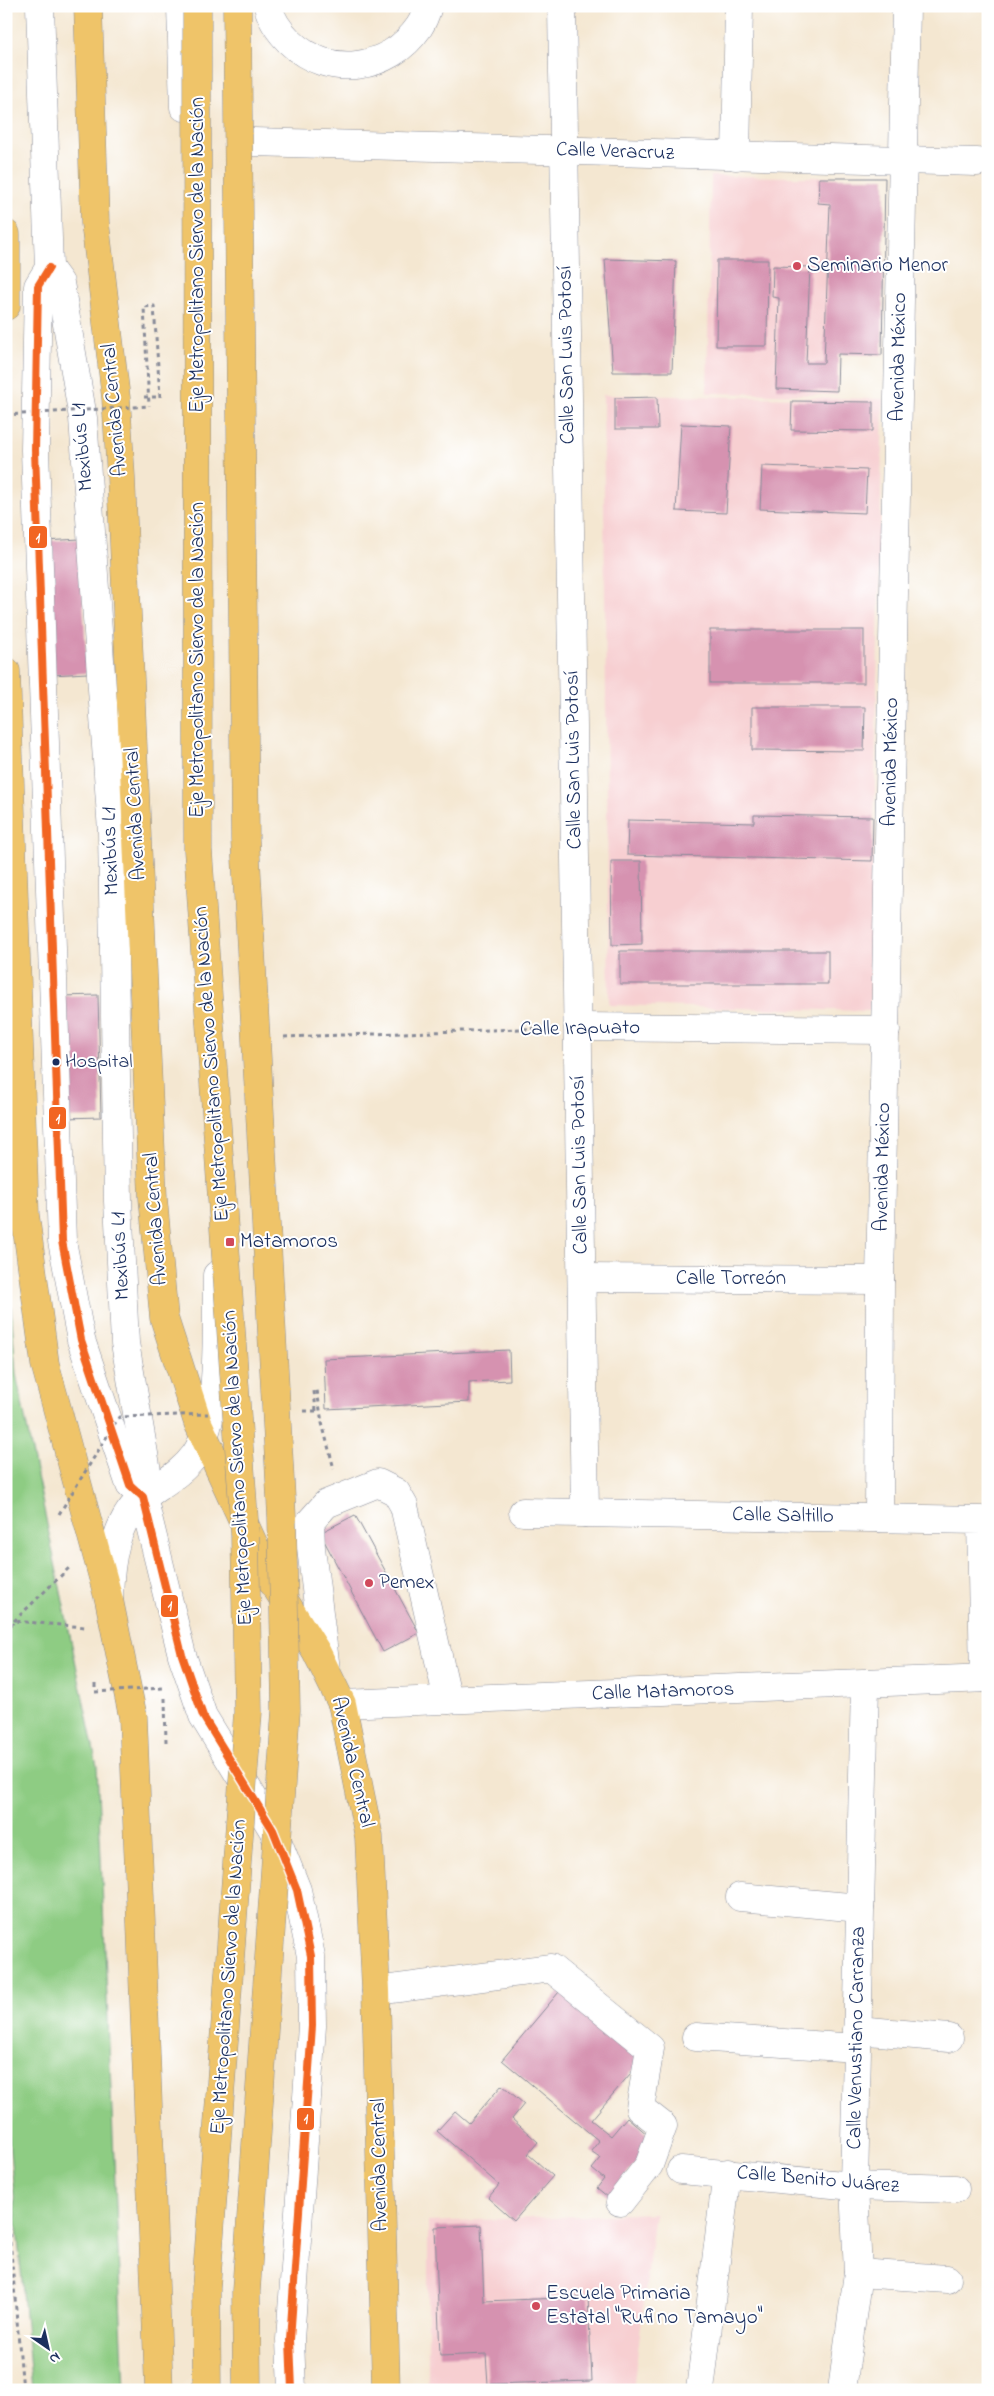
<svg xmlns="http://www.w3.org/2000/svg" width="994" height="2396" font-family="'Indie Flower',sans-serif">
  <style>
    .built { fill: #f7cfd1 }
    .green { fill: #8ecc83; stroke: #547e70 }
    .building { fill: #d692b0 }
    .lines { fill: none; stroke-linecap: round; stroke-linejoin: round }
    .minor-casing { stroke: #888b98; stroke-width: 29 }
    .highway-casing { stroke: #888b98; stroke-width: 29 }
    .path { stroke: #888b98; stroke-width: 3; stroke-dasharray: 4 4; stroke-linecap: butt }
    .minor { stroke: #fff; stroke-width: 28 }
    .highway { stroke: #efc469; stroke-width: 28 }
    .highway-bridge-casing { stroke: #888b98; stroke-width: 29; stroke-linecap: butt }
    .path-bridge { stroke: #888b98; stroke-width: 3; stroke-dasharray: 4 4; stroke-linecap: butt }
    .highway-bridge { stroke: #efc469; stroke-width: 28 }
    .bus-1-casing { stroke: #fff; stroke-width: 11 }
    .bus-1 { stroke: #f26522; stroke-width: 8 }
    .poi-dot { fill: #d1495b; stroke: #fff; stroke-width: 2 }
    .bus-dot { fill: #1b2f5e; stroke: #fff; stroke-width: 2 }
    .labels { text-anchor: middle; dominant-baseline: central; stroke-width: 4; stroke-linejoin: round; paint-order: stroke }
    .bus-label { font-size: 20px; fill: #1b2f5e; stroke: #fff; text-anchor: start }
    .street-label { font-size: 21px; fill: #1b2f5e; stroke: #fff }
    .poi-label { font-size: 21px; fill: #1b2f5e; stroke: #fff; text-anchor: start }
    .line-badge { stroke: #fff; stroke-width: 2 }
    .badge-label { font-size: 14px; text-anchor: middle; font-weight: bold; fill: #fff }
  </style>
  <rect width="100%" height="100%" fill="#fff"/>
  <filter id="ink" filterUnits="userSpaceOnUse"><feTurbulence type="fractalNoise" baseFrequency=".02" numOctaves="2"/><feDisplacementMap in="SourceGraphic" scale="10" xChannelSelector="R" yChannelSelector="G"/><feConvolveMatrix kernelMatrix="1 2 1 2 8 2 1 2 1" color-interpolation-filters="sRGB"/></filter>
  <filter id="wash" filterUnits="userSpaceOnUse"><feTurbulence type="fractalNoise" baseFrequency=".0096" numOctaves="4" result="noise"/><feDisplacementMap in="SourceGraphic" scale="20" xChannelSelector="R" yChannelSelector="G"/><feGaussianBlur stdDeviation="1.12" result="paint"/><feColorMatrix in="noise" values="0 0 0 0 0 0 0 0 0 0 0 0 0 0 0 0 0 1.4 0 .05"/><feComposite in="paint" operator="in"/></filter>
  <g filter="url(#wash)">
    <rect width="100%" height="100%" fill="#f4e7d1"/>
    <g class="built">
      <path d="M711 176 885 178 882 355 838 354 837 395 707 393Z"/>
      <path d="M603 395 883 399 870 1011 609 1005Z"/>
      <path d="M655 2213 633 2390H428V2222Z"/>
    </g>
    <path class="green" d="M6 1236 16 1374 97 1766 124 2390H32L6 2108Z"/>
    <g id="blocks">
      <g class="building">
        <path d="M819 178H885L882 355 838 354 837 391 776 389 779 298 772 297 773 266 810 267 806 363H824L830 204 818 203Z"/>
        <path d="M605 259 676 261 672 372H613Z"/>
        <path d="M717 260H768L767 346H716Z"/>
        <path d="M657 397 658 429H615V398Z"/>
        <path d="M792 401 873 402V431L791 430Z"/>
        <path d="M681 424 731 426 726 513 676 511Z"/>
        <path d="M762 466 867 470 865 513 760 509Z"/>
        <path d="M80 539 87 673 52 675 45 541Z"/>
        <rect x="710" y="630" width="154" height="53"/>
        <path d="M752 707H865L864 751 752 750Z"/>
        <path d="M754 815 873 817 872 861 627 855 628 820 754 823Z"/>
        <path d="M611 861H641L642 944 612 945Z"/>
        <rect x="620" y="951" width="208" height="33"/>
        <path d="M98 995 101 1117 64 1118 61 996Z"/>
        <path d="M509 1350 510 1380 469 1382V1402L326 1409 324 1359Z"/>
        <path d="M355 1515 419 1633 383 1652 320 1533Z"/>
        <path d="M564 1986 647 2054 591 2120 611 2136 627 2117 655 2141 608 2197 597 2188 604 2179 592 2169 601 2158 591 2151 599 2141 502 2060Z"/>
        <path d="M502 2085 524 2104 512 2119 538 2142 528 2154 553 2176 514 2221 488 2198 499 2185 437 2131 455 2111 469 2123Z"/>
        <path d="M481 2225 484 2301 588 2297 592 2381 488 2384 486 2354 440 2356 435 2227Z"/>
      </g>
    </g>
  </g>
  <g filter="url(#ink)">
    <use href="#blocks" fill-opacity="0" stroke="#888b98" stroke-width="1"/>
    <g class="lines">
      <g class="minor-casing">
        <g id="minor">
          <path d="M40 6 49 268 38 286 35 450 62 1241 81 1340 130 1485 143 1497"/>
          <path d="M181 6 184 107"/>
          <path d="M268 6C271 19 280 32 290 42 328 79 389 71 419 27 423 21 426 13 428 6"/>
          <path d="M562 6 585 1513"/>
          <path d="M253 142 977 162"/>
          <path d="M736 156 739 6"/>
          <path d="M49 268 60 283 83 418 112 831 118 1201 125 1343 148 1477 143 1497 182 1655 203 1716 273 1830 297 1890 311 1956 312 2026 290 2340 292 2390"/>
          <path d="M578 1027 886 1030"/>
          <path d="M582 1278 880 1280"/>
          <path d="M523 1512 981 1520 984 1678"/>
          <path d="M879 1518 880 1280 906 6"/>
          <path d="M109 1597C110 1562 115 1518 145 1496 163 1483 182 1473 195 1455 222 1415 216 1324 217 1275"/>
          <path d="M326 1670 311 1548 310 1522 326 1504 378 1483 396 1492 404 1506 448 1700"/>
          <path d="M342 1704 988 1678"/>
          <path d="M740 1897 860 1908"/>
          <path d="M376 1991 551 1968 650 2048 640 2108 663 2126 649 2165 620 2202"/>
          <path d="M857 2030 949 2038"/>
          <path d="M696 2037 856 2048"/>
          <path d="M681 2170 854 2186 955 2189"/>
          <path d="M858 2273 947 2279"/>
          <path d="M700 2390 727 2173"/>
          <path d="M842 2390 858 2273 854 2186 865 1684"/>
        </g>
      </g>
      <g class="highway-casing">
        <g id="highway">
          <path d="M88 6 95 223 116 398 121 477 153 1198 164 1318 198 1423 267 1573 316 1651 342 1704 369 1837 376 1991 386 2390"/>
          <path d="M6 234V306"/>
          <path d="M6 671 25 1215 45 1364 109 1600 133 1717 159 2390"/>
        </g>
      </g>
      <g class="path">
        <path d="M144 397H160L154 306 144 307 149 406"/>
        <path d="M284 1037 550 1028"/>
        <path d="M316 1411 314 1391 317 1390 322 1423 334 1469"/>
        <path d="M14 1621 70 1567"/>
        <path d="M6 1632 14 1621 85 1627"/>
        <path d="M95 1684V1692"/>
        <path d="M165 1698 166 1743"/>
        <path d="M6 2194 23 2390"/>
      </g>
      <use href="#minor" class="minor"/>
      <use href="#highway" class="highway"/>
      <g class="highway-bridge-casing">
        <g id="highway-bridge">
          <path d="M197 6 198 850 245 1534 248 1712 206 2288 207 2390"/>
          <path d="M237 6 245 840 282 1517 286 1710 246 2291 247 2390"/>
        </g>
      </g>
      <g class="path-bridge">
        <path d="M6 415 149 406"/>
        <path d="M304 1411H316"/>
        <path d="M59 1514 119 1417 208 1414"/>
        <path d="M95 1692 165 1688"/>
      </g>
      <use href="#highway-bridge" class="highway-bridge"/>
      <g class="bus-1-casing">
        <path id="bus-1" d="M49 268 38 286 35 450 62 1241 81 1340 130 1485 143 1497 182 1655 203 1716 273 1830 297 1890 311 1956 312 2026 290 2340 292 2390"/>
      </g>
      <use href="#bus-1" class="bus-1"/>
    </g>
  </g>
  <g class="poi-dot">
    <circle cx="797" cy="266" r="5"/>
    <rect x="225" y="1237" width="10" height="10" rx="2.5"/>
    <circle cx="369" cy="1583" r="5"/>
    <circle cx="536" cy="2306" r="5"/>
  </g>
  <circle class="bus-dot" cx="56" cy="1062" r="4.5"/>
  <g class="labels">
    <g class="bus-label">
      <text x="65" y="1062">Hospital</text>
    </g>
    <g class="street-label">
      <text transform="translate(615 152) rotate(2)">Calle Veracruz</text>
      <text transform="translate(198 255) rotate(-90)">Eje Metropolitano Siervo de la Nación</text>
      <text transform="translate(567 355) rotate(-91)">Calle San Luis Potosí</text>
      <text transform="translate(899 357) rotate(-89)">Avenida México</text>
      <text transform="translate(115 410) rotate(-95)">Avenida Central</text>
      <text transform="translate(83 447) rotate(-95)">Mexibús L1</text>
      <text transform="translate(198 660) rotate(-90)">Eje Metropolitano Siervo de la Nación</text>
      <text transform="translate(574 760) rotate(-91)">Calle San Luis Potosí</text>
      <text transform="translate(891 762) rotate(-89)">Avenida México</text>
      <text transform="translate(136 814) rotate(-93)">Avenida Central</text>
      <text transform="translate(111 851) rotate(-92)">Mexibús L1</text>
      <text transform="translate(580 1029) rotate(-1)">Calle Irapuato</text>
      <text transform="translate(212 1064) rotate(-94)">Eje Metropolitano Siervo de la Nación</text>
      <text transform="translate(580 1165) rotate(-91)">Calle San Luis Potosí</text>
      <text transform="translate(883 1167) rotate(-89)">Avenida México</text>
      <text transform="translate(156 1219) rotate(-94)">Avenida Central</text>
      <text transform="translate(121 1256) rotate(-93)">Mexibús L1</text>
      <text x="731" y="1279">Calle Torreón</text>
      <text transform="translate(238 1468) rotate(-93)">Eje Metropolitano Siervo de la Nación</text>
      <text transform="translate(783 1516) rotate(1)">Calle Saltillo</text>
      <text transform="translate(663 1692) rotate(-2)">Calle Matamoros</text>
      <text transform="translate(352 1762) rotate(77)">Avenida Central</text>
      <text transform="translate(229 1977) rotate(-86)">Eje Metropolitano Siervo de la Nación</text>
      <text transform="translate(857 2038) rotate(-89)">Calle Venustiano Carranza</text>
      <text transform="translate(380 2165) rotate(-91)">Avenida Central</text>
      <text transform="translate(818 2180) rotate(5)">Calle Benito Juárez</text>
    </g>
    <g class="poi-label">
      <text x="807" y="266">Seminario Menor</text>
      <text x="240" y="1242">Matamoros</text>
      <text x="379" y="1583">Pemex</text>
      <text x="546" y="2294">Escuela Primaria<tspan x="546" dy="24">Estatal "Rufino Tamayo"</tspan></text>
    </g>
  </g>
  <g class="line-badge">
    <rect x="28" y="525" width="20" height="24" rx="5" fill="#f26522"/>
    <rect x="48" y="1106" width="19" height="24" rx="5" fill="#f26522"/>
    <rect x="160" y="1594" width="19" height="24" rx="5" fill="#f26522"/>
    <rect x="296" y="2107" width="19" height="24" rx="5" fill="#f26522"/>
  </g>
  <g class="badge-label">
    <text x="38" y="542">1</text>
    <text x="58" y="1123">1</text>
    <text x="170" y="1610">1</text>
    <text x="306" y="2123">1</text>
  </g>
  <rect width="994" height="2396" fill="none" stroke="#fff" stroke-width="25"/>
  <g transform="translate(48 2348) rotate(146)" stroke="#ffffff" stroke-width="4" paint-order="stroke">
  <path d="M0-4L9 19L0 12L-9 19Z" fill="#1b2f5e"/>
  <text y="-8" font-size="14" font-weight="bold" text-anchor="middle" fill="#1b2f5e">N</text>
  </g>
</svg>
